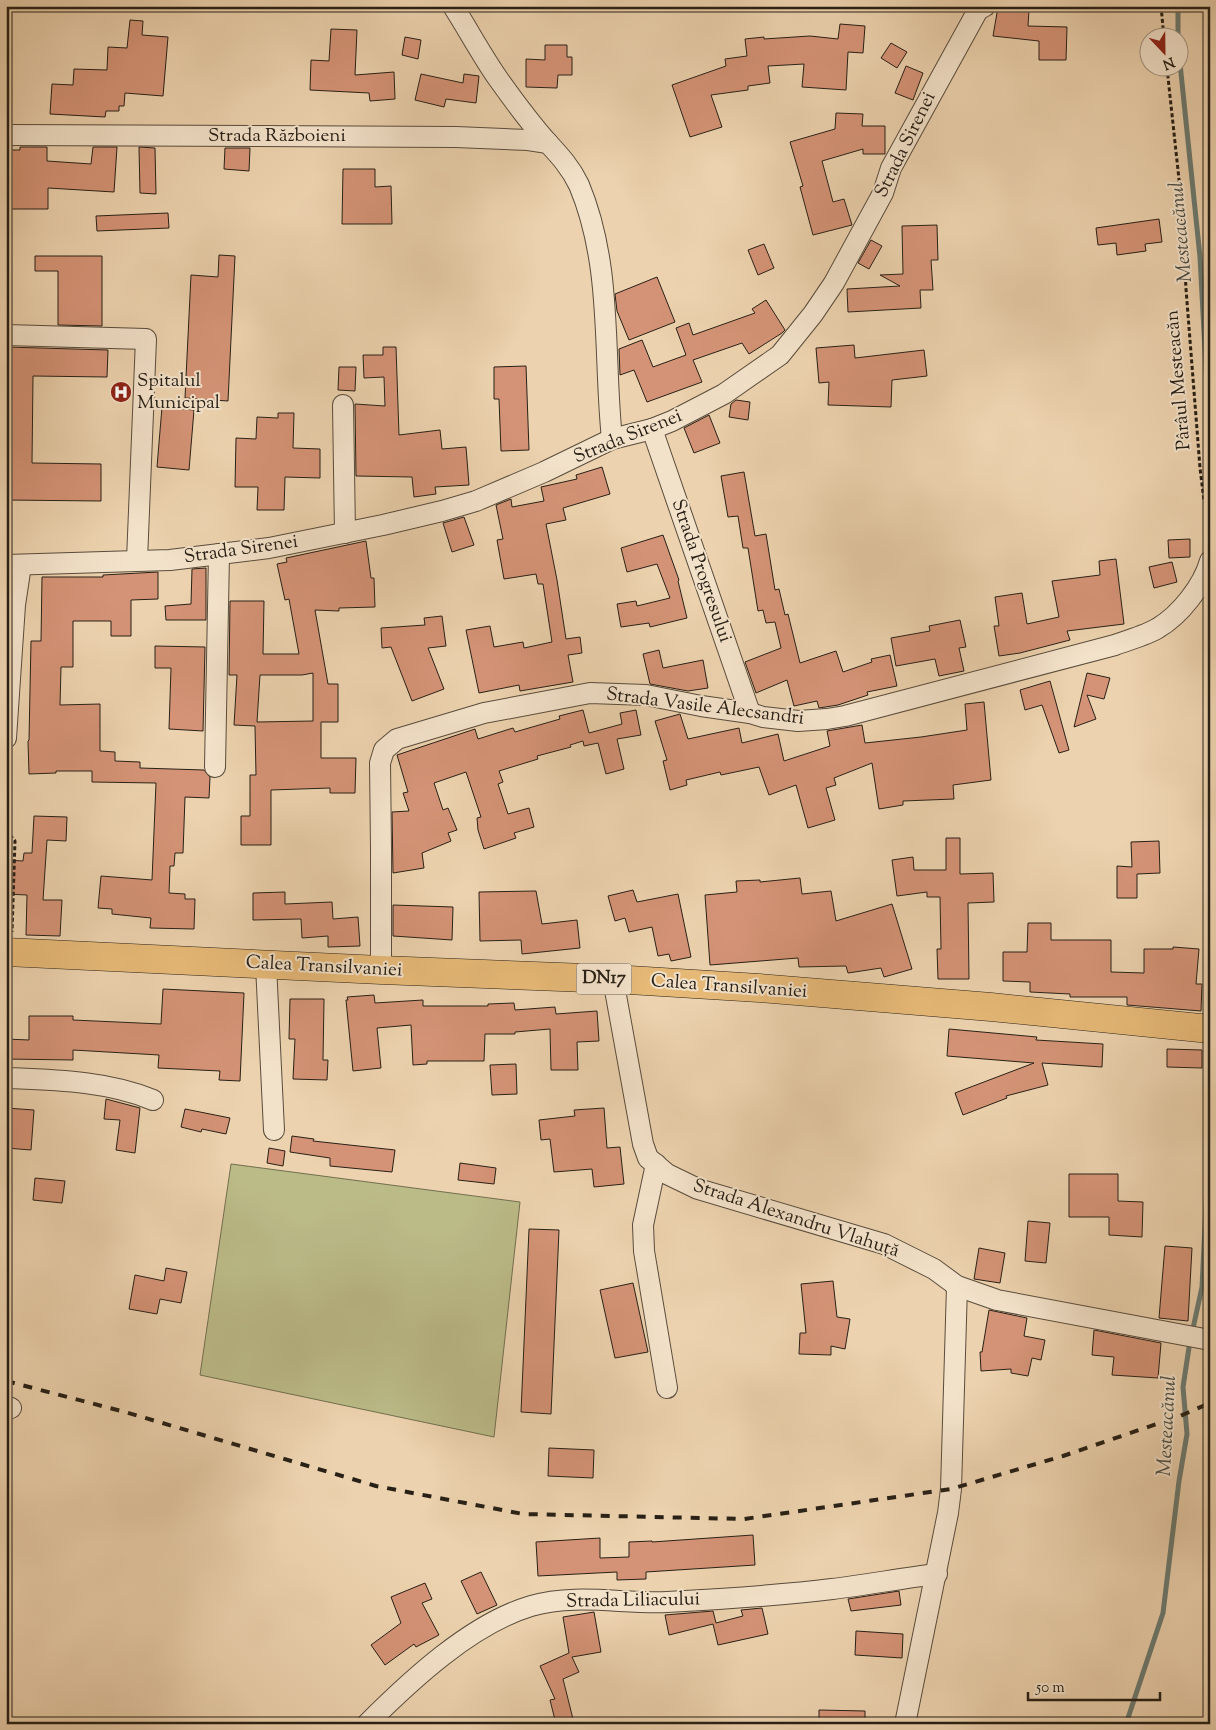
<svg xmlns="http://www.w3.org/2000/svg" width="1216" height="1730" font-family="'Sorts Mill Goudy',serif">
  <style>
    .green { fill: #bb8; stroke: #726e4f }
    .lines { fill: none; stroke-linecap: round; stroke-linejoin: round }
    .stream { stroke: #6c7b72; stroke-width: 5 }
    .building { fill: #d49376; stroke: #282016; fill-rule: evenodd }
    .minor-casing { stroke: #594c3c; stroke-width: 22 }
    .highway-casing { stroke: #282016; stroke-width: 29 }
    .path { stroke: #282016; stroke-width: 3; stroke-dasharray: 4 2.5; stroke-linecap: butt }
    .minor { stroke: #f3e2ca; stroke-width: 20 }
    .highway { stroke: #e6b977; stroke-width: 28 }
    .rail { stroke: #282016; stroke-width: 4; stroke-dasharray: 9 9; stroke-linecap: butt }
    .labels { text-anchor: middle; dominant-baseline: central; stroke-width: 4; stroke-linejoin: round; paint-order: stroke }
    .shield { fill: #f3e2ca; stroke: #655a4c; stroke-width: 1 }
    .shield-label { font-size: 18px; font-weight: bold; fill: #282016 }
    .street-label { font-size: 19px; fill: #282016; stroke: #f3e2ca }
    .poi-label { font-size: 19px; fill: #282016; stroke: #f3e2ca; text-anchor: start }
    .water-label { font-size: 20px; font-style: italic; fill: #4a4d44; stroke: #f3e2ca }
  </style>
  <rect width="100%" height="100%" fill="#ecd2ae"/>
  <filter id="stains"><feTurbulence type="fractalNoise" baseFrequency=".004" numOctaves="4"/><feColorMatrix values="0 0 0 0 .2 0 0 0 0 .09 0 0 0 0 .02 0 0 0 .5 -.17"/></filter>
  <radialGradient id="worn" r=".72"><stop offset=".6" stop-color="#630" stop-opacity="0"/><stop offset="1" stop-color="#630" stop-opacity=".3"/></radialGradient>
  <path class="green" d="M231 1164 520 1202 494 1437 200 1375Z"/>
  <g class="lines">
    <g class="stream">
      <path d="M1178 38V6"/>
      <path d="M1178 44 1200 257 1208 406 1210 419"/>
      <path d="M1192 1333 1202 1287 1210 1124"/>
      <path d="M1126 1724 1163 1613 1179 1481 1187 1434 1183 1387 1190 1341"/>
    </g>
  </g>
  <g class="building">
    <path d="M998 7 1029 10 1028 26 1067 27 1066 60H1039V41L993 36Z"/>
    <path d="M130 20 143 21 142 35 168 37 163 96 125 93 124 106H119V111H106L105 117 50 114 52 84 73 85 74 69 107 70 108 47 127 48Z"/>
    <path d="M840 24 865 26 863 53 848 52 846 90 802 87 804 64 768 66 770 83 748 86V90L711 95 722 127 690 137 672 85 726 66 725 59 747 56 745 39 764 37V39L810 36 838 39Z"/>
    <path d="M331 29 357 30 355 75 394 72 395 99 370 101 369 93 310 90 311 60 329 61Z"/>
    <path d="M405 37 421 40 418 59 402 55Z"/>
    <path d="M891 43 907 52 897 68 881 58Z"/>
    <path d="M545 45H567V57H572V75H558L557 88 526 87V59L545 60Z"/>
    <path d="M906 66 923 73 913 100 895 93Z"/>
    <path d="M421 74 463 83 464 74 479 76 476 103 446 99 444 107 415 100Z"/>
    <path d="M836 113 863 114 862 126H885V154H863V149L822 161 833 202 844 199 852 225 813 235 800 187 803 186 790 142 835 129Z"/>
    <path d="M20 147H47V161L91 164 93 147H117L114 192 48 188V209H6V150H20Z"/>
    <path d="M139 147 155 148 156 194 140 193Z"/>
    <path d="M225 148H250L249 171 224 169Z"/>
    <path d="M343 169H375V187L391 186 392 224H342Z"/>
    <path d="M168 213 169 228 97 231 96 216Z"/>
    <path d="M1159 219 1162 242 1145 244 1146 251 1117 255 1116 243 1098 245 1096 228Z"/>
    <path d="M937 225 938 260H931L933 290H920L921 308 848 312 847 289 900 286 880 275 903 274 902 226Z"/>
    <path d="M871 240 882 246 869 269 858 263Z"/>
    <path d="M764 244 774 268 758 275 748 250Z"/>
    <path d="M219 255 235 256 228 401 185 398 191 275 218 277Z"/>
    <path d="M35 256H102V326L58 325V271H35Z"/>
    <path d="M657 277 675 322 629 340 617 311 615 294Z"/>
    <path d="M766 300 785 330 782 333 749 354 742 343 693 360 702 382 647 402 634 370 620 375 619 349 642 340 653 367 686 355 676 328 689 323 693 335 755 313 752 309Z"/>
    <path d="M854 345 855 358 924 350 927 376 892 380 891 407 828 405 829 382 819 383 816 348Z"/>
    <path d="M6 347 108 350 107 377 33 376 32 463 101 464V501L6 500Z"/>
    <path d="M383 347H396L399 435 440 430 442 449 466 447 469 485 435 487 436 494 414 497 412 477 356 476 355 404 385 406 384 377 364 378 363 355H383Z"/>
    <path d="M526 366 529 450 501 451 499 399H494V367Z"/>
    <path d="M339 367H356L355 391 338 390Z"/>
    <path d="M736 400 750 402 748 420 729 417 731 404Z"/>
    <path d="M162 407 194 410 189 470 157 467Z"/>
    <path d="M278 413H294L293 448 320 449V478L285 477 284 510H257L258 487H235L236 438 256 439 257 417 278 418Z"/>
    <path d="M709 415 720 443 694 453 684 428Z"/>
    <path d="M602 467 610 494 563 508 566 520 546 524 557 580 566 639 580 637 582 653 568 655 573 682 520 691 519 685 479 693 466 630 490 626 494 647 523 642 524 648 552 642 543 584H538L536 574 504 579 497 540 503 539 496 505 511 499 512 507 544 501 541 487 577 479 576 475Z"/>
    <path d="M744 472 755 536 766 534 775 590 779 589 785 615 788 614 800 663 836 651 843 672 872 662 871 659 890 655 897 686 867 692 868 695 838 705 819 708 817 701 794 706 787 680 756 693 745 662 781 648 775 622 766 623 763 610 758 611 748 548H743L738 516 728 517 721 476Z"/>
    <path d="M464 517 474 545 452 552 443 523Z"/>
    <path d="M663 535 679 580 678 581 687 618 650 627 649 623 621 627 617 604 636 601 637 606 670 598 657 564 627 572 621 548Z"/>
    <path d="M1190 539V557L1169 558 1168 540Z"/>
    <path d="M366 541 371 578H374L375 607 339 608V611L315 610 328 684H338V722H321V758H356L355 793H330V788L271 790V845H241V816H250V775H256L255 726 234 725 237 675H229L230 601H264L263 654H299L289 599 285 600 277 564 287 562 286 558ZM313 673V721L257 722 260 675H302Z"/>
    <path d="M1116 559 1124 624 1067 631 1070 640 1020 653 999 656 994 626H999L995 597 1022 593 1027 624 1059 617 1052 581 1100 575 1099 561Z"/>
    <path d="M1172 562 1177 582 1154 588 1149 567Z"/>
    <path d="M206 568V620H166L165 606 191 604 192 569Z"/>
    <path d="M158 572V599L131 600V636H111V621H73V667H61L60 705 100 704V751L115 752V761L140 762V768L204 770 210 777 209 798 185 797 183 853H175L174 866H170L169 893 185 894V899H195L194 929 150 928 151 918 112 914V909L98 908 101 876 152 880 156 783 92 782V771H56V773L29 774 28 741 29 740 31 641H41L42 577H103V575Z"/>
    <path d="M442 616 446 646 428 648 444 689 412 701 391 647 382 648 381 628 425 625 424 618Z"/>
    <path d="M960 620 966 647 959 648 964 671 939 676 935 659 896 666 891 638 930 631 929 626Z"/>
    <path d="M155 646 205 647 203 731 169 729 171 668H155Z"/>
    <path d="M659 650 663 668 703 660 708 688 688 691 650 684 643 654Z"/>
    <path d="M1087 673 1110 678 1104 699 1087 695 1096 719 1074 727Z"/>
    <path d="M1050 681 1069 750 1059 753 1042 705 1025 710 1020 690Z"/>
    <path d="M984 702 991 780 953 785 954 799 903 801V805L879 809 872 763 834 778 836 785 826 788 835 820 808 828 796 785 769 795 759 767 721 775 720 772 686 780 687 785 670 790 663 761 667 760 655 721 680 714 688 739 739 728 742 743 778 734 784 761 830 746 827 731 862 725 865 743 921 737 967 730 965 704Z"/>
    <path d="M583 710 589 733 622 724 620 713 636 710 641 735 617 739 624 769 606 774 598 743 584 746 583 741 570 745 571 747 537 756 538 759 499 771 503 782 498 784 508 814 529 808 534 827 514 833 516 838 484 849 478 830 477 818 481 817 466 772 434 783 443 810 448 808 457 830 448 833 451 841 422 853 424 868 393 873 392 812 409 811 403 793 408 792 397 755 475 729 478 739 513 728 515 732 560 719 559 716Z"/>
    <path d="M34 816 67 817 66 841 47 840 43 900H62L60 936 26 935 27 895 6 894V860L23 861 24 853H32Z"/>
    <path d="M946 838H960V874L993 873 994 902 968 903 969 979H938L937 949H941L940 897H927V892L897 896 892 860 913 857 914 870H946Z"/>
    <path d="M1159 841 1160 873 1137 874V898H1117V866L1132 867 1131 842Z"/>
    <path d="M800 878 802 894 831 891 836 921 892 904 912 969 884 977 881 968 848 973 846 966 799 967 798 958 710 965 705 895 737 892 736 881 760 880V882Z"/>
    <path d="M633 890 637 902 678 894 691 957 671 961 669 954 658 956 652 927 629 932 625 918 615 921 608 896Z"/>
    <path d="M536 891 542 924 577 920 580 948 522 954 521 940 480 941 479 892Z"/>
    <path d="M285 892V904L332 902 333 919 358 917 360 946 328 947V936L302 938 301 919 253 920V893Z"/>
    <path d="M393 905 453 907 452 940 393 936Z"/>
    <path d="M1028 923H1051V940H1111V972L1144 973V949H1173V947L1199 949 1196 984H1202L1201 1011 1127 1005V997H1070V994L1030 992V982L1003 981V952H1027Z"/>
    <path d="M163 989 244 993 240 1081 219 1080 220 1071 158 1068 159 1055 73 1050V1060L6 1059V1039L29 1040V1016H73V1020L161 1024Z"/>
    <path d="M374 995 375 1003 423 1000V1006H488V1004L514 1003 515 1010 555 1007 556 1014 597 1011 599 1041 577 1042 578 1070H551L550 1029 515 1032V1034H485L484 1061H427V1064L413 1065 411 1025 377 1028 381 1068 353 1071 346 1000H348L347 997Z"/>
    <path d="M290 999H324L323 1060H328L327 1080 293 1079 295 1039H289Z"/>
    <path d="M949 1029 1037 1037 1036 1040 1103 1044 1102 1067 1042 1063 1048 1085 1006 1096 1007 1098 963 1115 955 1093 1034 1063 947 1056Z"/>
    <path d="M1167 1049 1202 1050V1068L1167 1067Z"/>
    <path d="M516 1064 517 1094 492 1095 490 1065Z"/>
    <path d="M106 1099 140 1108 135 1153 116 1150 120 1120 104 1119Z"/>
    <path d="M6 1108 34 1110 31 1150 6 1148Z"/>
    <path d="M604 1108 607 1148 620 1147 624 1184 594 1187 592 1169 554 1172 550 1139 541 1140 539 1120 575 1116 574 1110Z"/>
    <path d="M185 1109 230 1118 226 1134 202 1129 201 1132 181 1127Z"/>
    <path d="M292 1136 314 1139 313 1141 395 1150 392 1172 330 1166V1158L290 1152Z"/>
    <path d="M269 1148 285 1151 283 1166 267 1163Z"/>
    <path d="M460 1163 496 1168 494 1184 458 1180Z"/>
    <path d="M1069 1174H1118V1201L1143 1202 1142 1237 1109 1235V1217H1069Z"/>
    <path d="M35 1178 65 1181 62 1203 33 1200Z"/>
    <path d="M1028 1221 1050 1223 1046 1263 1025 1261Z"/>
    <path d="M529 1229 559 1230 551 1414 521 1412Z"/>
    <path d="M1165 1246 1192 1248 1188 1321 1159 1318Z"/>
    <path d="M979 1248 1005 1253 1000 1283 974 1279Z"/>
    <path d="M166 1268 187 1272 181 1303 160 1299 157 1314 129 1309 135 1275 164 1281Z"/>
    <path d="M833 1281 837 1317 850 1319 845 1349 831 1346V1355L799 1354 800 1333H806L801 1284Z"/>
    <path d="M633 1283 648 1352 615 1358 600 1290Z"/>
    <path d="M989 1310 1027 1318 1024 1336 1045 1340 1041 1360 1032 1358 1028 1376 1011 1373V1369L981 1371 980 1352H982Z"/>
    <path d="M1094 1330 1161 1343 1158 1378 1112 1375 1114 1357 1092 1355Z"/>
    <path d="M549 1448 594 1450 593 1478 548 1476Z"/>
    <path d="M753 1535 755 1565 646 1572V1579L617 1580V1572L538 1576 536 1542 600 1538V1558L629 1557V1542L652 1541V1542Z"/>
    <path d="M481 1572 497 1605 477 1614 461 1581Z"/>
    <path d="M425 1583 432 1599 422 1603 439 1635 416 1647 414 1644 385 1665 371 1645 401 1623 391 1597Z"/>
    <path d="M899 1591 901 1605 851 1611 848 1599Z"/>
    <path d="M762 1608 768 1634 718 1645 713 1624 669 1635 665 1615 713 1611 716 1623 743 1616 741 1610Z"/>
    <path d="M594 1612 601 1652 572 1657 579 1672 563 1679 574 1723 556 1724 550 1700 555 1699 540 1666 569 1653 563 1617Z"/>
    <path d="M856 1631 903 1634 902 1658 855 1655Z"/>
    <path d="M819 1710 865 1711V1724H819Z"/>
  </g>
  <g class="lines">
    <g class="minor-casing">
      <g id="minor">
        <path d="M453 6C469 31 482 56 499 80 514 101 530 123 548 143 560 156 571 168 579 185 613 266 603 354 612 439"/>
        <path d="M6 135 456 137 528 140 548 143"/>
        <path d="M6 335 146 339 137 560"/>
        <path d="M343 405 345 533"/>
        <path d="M652 429 750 713"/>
        <path d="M6 565 170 560 269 548 383 525 442 511 476 501 544 472 612 439 652 429 672 421 724 394 780 355 813 314 834 283 883 193 891 168 978 10 985 6"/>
        <path d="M6 738 15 605 21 565"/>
        <path d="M215 767 219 554"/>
        <path d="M266 965 274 1130"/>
        <path d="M381 970V849L380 763 384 750 397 739 484 713 590 693 646 695 701 706 750 713 763 717 798 721 827 719 845 716 1115 645C1128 640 1147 635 1158 628 1180 615 1203 586 1210 561"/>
        <path d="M613 979 643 1144 648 1158 667 1174 698 1189 884 1244 934 1269 957 1286 997 1300 1210 1340"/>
        <path d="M6 1078C55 1080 108 1081 153 1100"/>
        <path d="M656 1164 643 1225 644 1251 667 1388"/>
        <path d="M6 1406 11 1408"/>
        <path d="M367 1724C411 1680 471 1624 531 1606 576 1593 622 1604 667 1602 722 1599 777 1596 832 1589 867 1585 902 1578 937 1574"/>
        <path d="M905 1724 948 1513 951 1489 957 1286"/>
      </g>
    </g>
    <g class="highway-casing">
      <path id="highway" d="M6 952 381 970 613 979 759 988 991 1007 1210 1029"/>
    </g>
    <g class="path">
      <path d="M1161 6 1164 38"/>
      <path d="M1167 68 1181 198 1186 289 1200 468 1204 501 1210 508"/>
      <path d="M6 830 15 841 12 932"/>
    </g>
    <use href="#minor" class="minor"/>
    <use href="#highway" class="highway"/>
    <path class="rail" d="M6 1381 125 1412 376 1486 523 1514 744 1519 951 1489 1063 1456 1180 1416 1210 1403"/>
  </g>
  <defs>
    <g id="hospital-disc" transform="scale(1.125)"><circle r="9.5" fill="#8f2418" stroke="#f3e2ca"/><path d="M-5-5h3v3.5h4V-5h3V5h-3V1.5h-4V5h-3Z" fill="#fff"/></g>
  </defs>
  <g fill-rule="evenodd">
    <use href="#hospital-disc" x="121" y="392"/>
  </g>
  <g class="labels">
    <rect class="shield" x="576.5" y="963.5" width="55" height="31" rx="4"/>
    <g class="shield-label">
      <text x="604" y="979">DN17</text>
    </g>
    <g class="street-label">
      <text x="277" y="136">Strada Războieni</text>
      <text transform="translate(906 145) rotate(-64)">Strada Sirenei</text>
      <text transform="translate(1179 380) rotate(-95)">Pârâul Mesteacăn</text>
      <text transform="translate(628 437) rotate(-22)">Strada Sirenei</text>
      <text transform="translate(241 550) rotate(-8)">Strada Sirenei</text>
      <text transform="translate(701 571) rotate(71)">Strada Progresului</text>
      <text transform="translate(705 707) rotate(7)">Strada Vasile Alecsandri</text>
      <text transform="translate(324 967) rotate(3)">Calea Transilvaniei</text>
      <text transform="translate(729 987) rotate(4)">Calea Transilvaniei</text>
      <text transform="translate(796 1219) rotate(18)">Strada Alexandru Vlahuță</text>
      <text transform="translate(633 1601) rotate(-1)">Strada Liliacului</text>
    </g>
    <g class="poi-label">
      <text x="137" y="381">Spitalul<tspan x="137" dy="22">Municipal</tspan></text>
    </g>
    <g class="water-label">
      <text transform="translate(1182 232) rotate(-95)">Mesteacănul</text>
      <text transform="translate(1168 1426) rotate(-87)">Mesteacănul</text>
    </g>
  </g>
  <rect width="1216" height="1730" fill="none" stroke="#ecd2ae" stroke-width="25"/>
  <rect x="8" y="8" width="1201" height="1715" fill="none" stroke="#282016" stroke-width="2.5"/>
  <rect x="12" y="12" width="1191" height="1705" fill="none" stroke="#282016"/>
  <g transform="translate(1164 52) rotate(158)"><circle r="24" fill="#f3e2ca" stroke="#a29482"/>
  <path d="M0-4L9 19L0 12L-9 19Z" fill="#8f2418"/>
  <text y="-8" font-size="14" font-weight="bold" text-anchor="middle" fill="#282016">N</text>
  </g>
  <path d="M1028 1692v8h132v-8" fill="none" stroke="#282016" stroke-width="2.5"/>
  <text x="1036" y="1692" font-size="15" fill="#282016" stroke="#f3e2ca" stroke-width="4" paint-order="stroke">50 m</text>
  <rect width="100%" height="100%" filter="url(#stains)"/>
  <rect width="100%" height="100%" fill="url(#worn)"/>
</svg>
